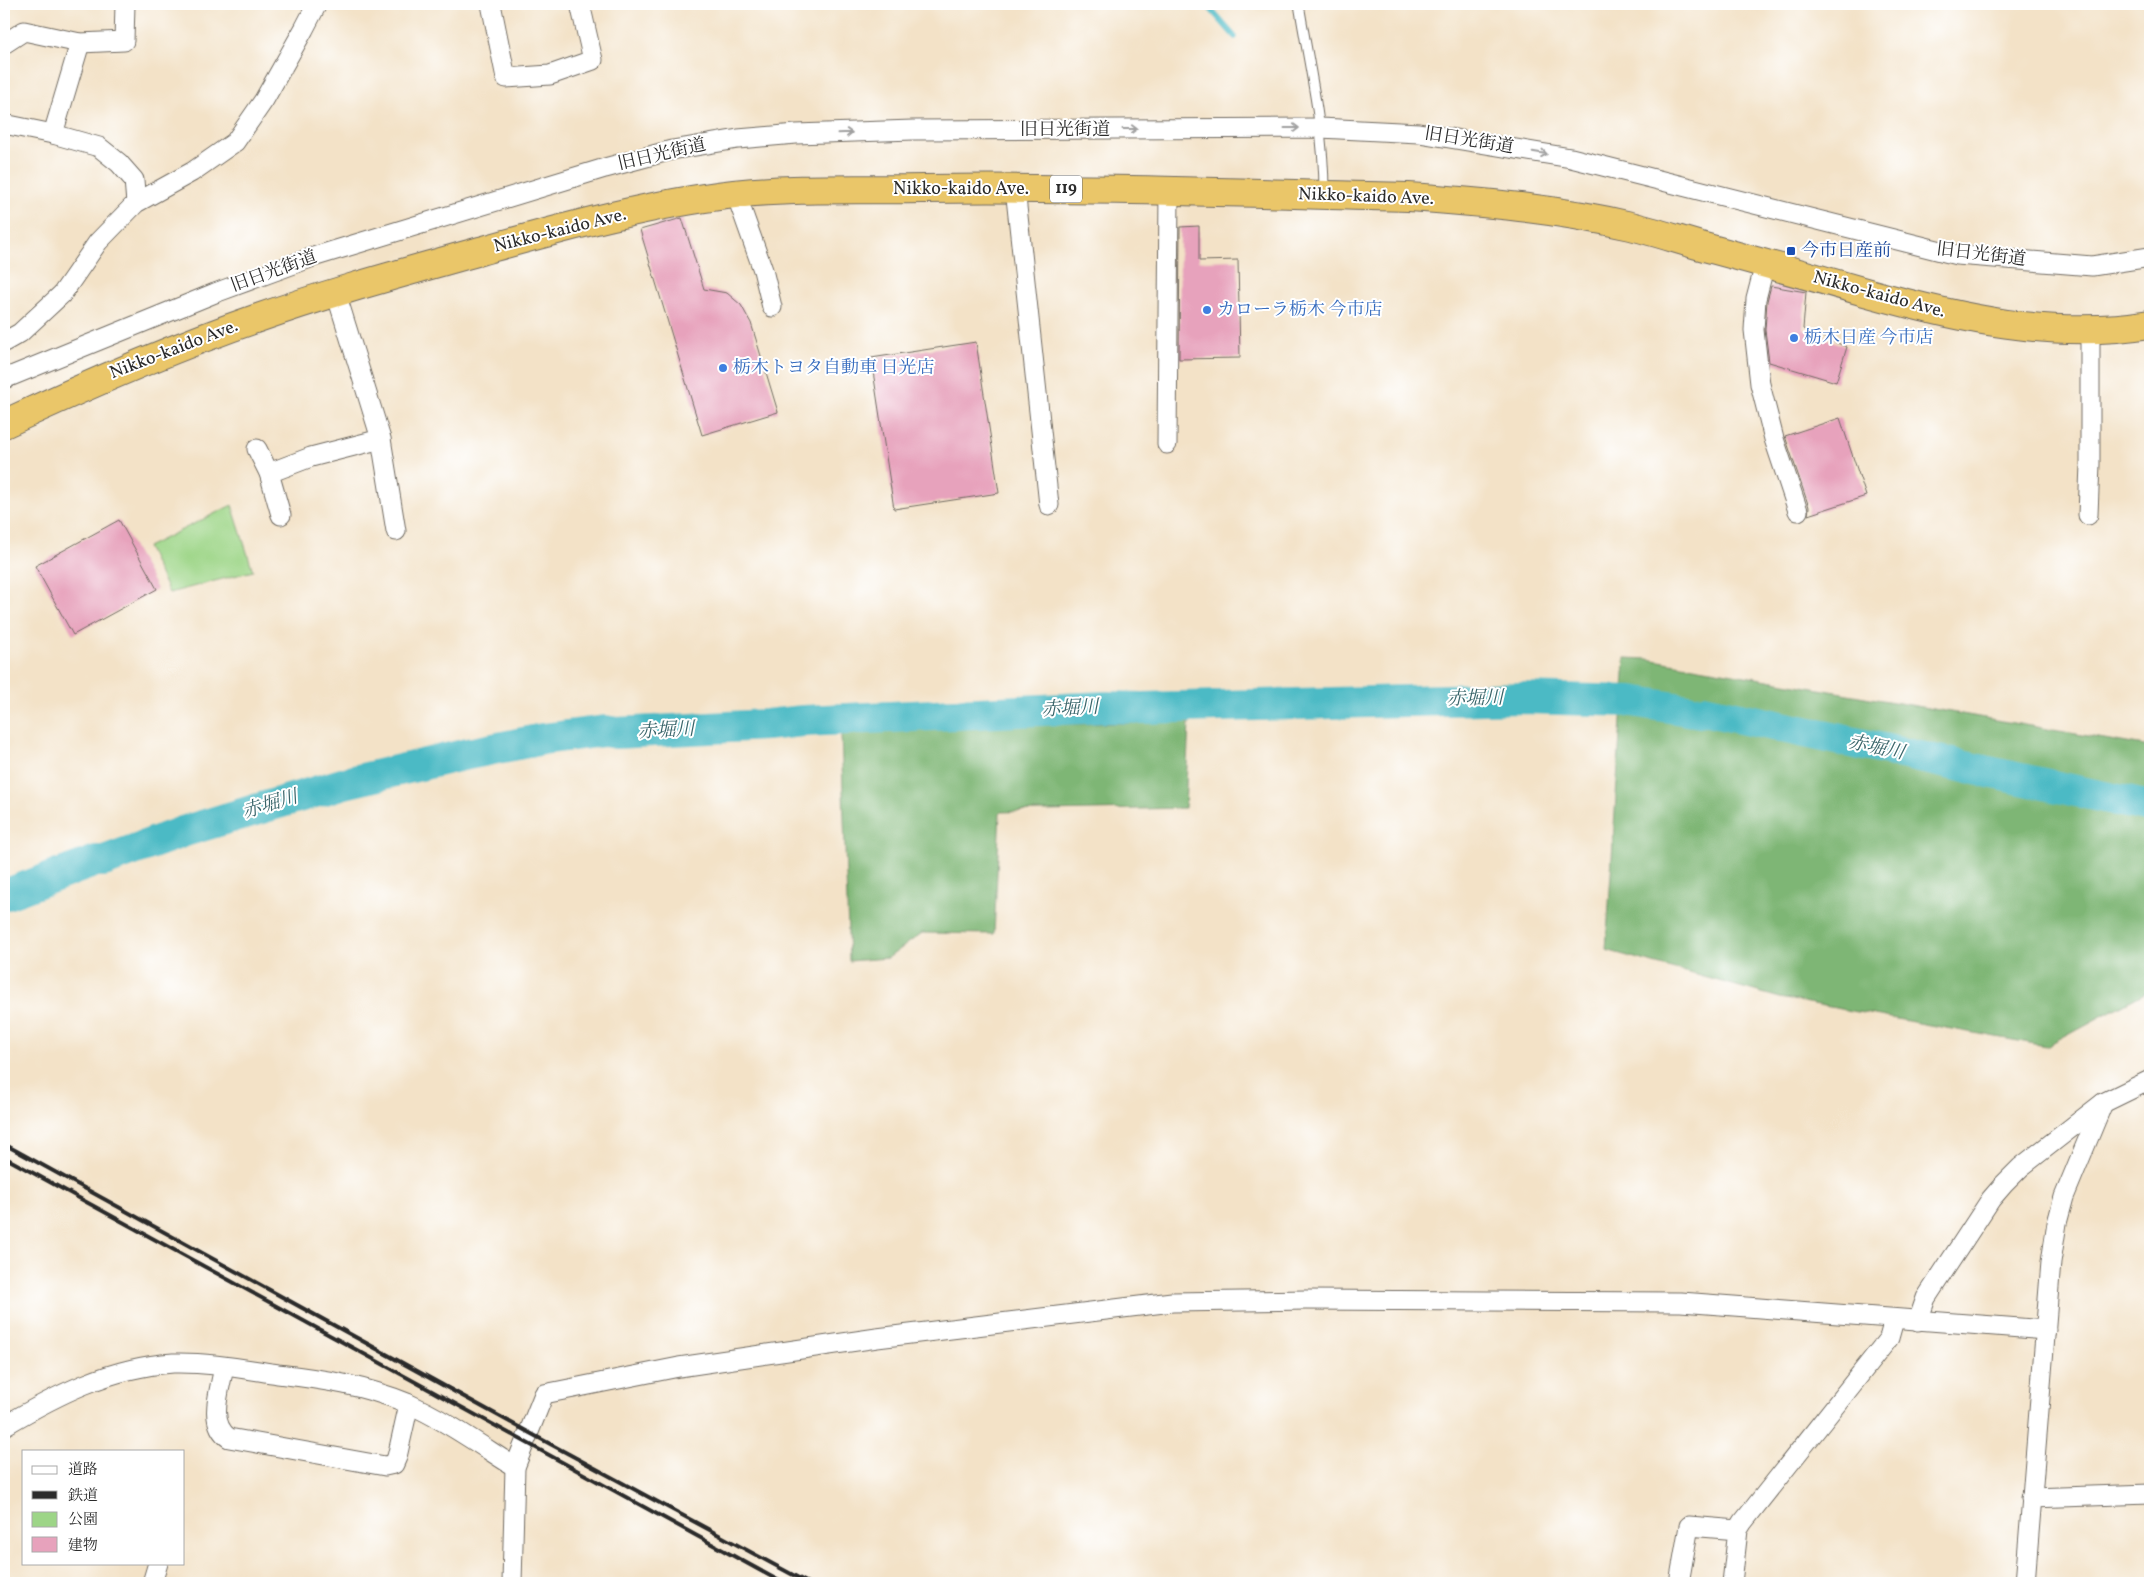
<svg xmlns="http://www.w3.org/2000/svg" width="2154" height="1587" font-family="Vollkorn,'Noto Serif JP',serif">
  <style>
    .green { fill: #9dd587; stroke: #648059 }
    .forest { fill: #7eb674; stroke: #547050 }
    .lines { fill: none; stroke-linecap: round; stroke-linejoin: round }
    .stream { stroke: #4cbac5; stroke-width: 5.5 }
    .river { stroke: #4cbac5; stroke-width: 32 }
    .building { fill: #e7a2bc }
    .lane-casing { stroke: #716b62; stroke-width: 11 }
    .street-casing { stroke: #716b62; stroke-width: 21 }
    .highway-casing { stroke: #716b62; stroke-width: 30 }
    .lane { stroke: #fff; stroke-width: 9 }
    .street { stroke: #fff; stroke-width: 19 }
    .highway { stroke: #eac669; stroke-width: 28 }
    .rail { stroke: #2b2b2b; stroke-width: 4 }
    .oneway { stroke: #a0a0a0 }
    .transit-dot { fill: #1a4fb4; stroke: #fff; stroke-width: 2 }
    .shop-dot { fill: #3f7fe0; stroke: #fff; stroke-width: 2 }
    .labels { text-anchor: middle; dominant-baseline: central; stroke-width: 4; stroke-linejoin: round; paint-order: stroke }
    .shield { fill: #fff; stroke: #6b6b6b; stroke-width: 1 }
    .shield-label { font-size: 16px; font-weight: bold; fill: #2b2b2b }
    .street-label { font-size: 18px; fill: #2b2b2b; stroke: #fff }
    .transit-label { font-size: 18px; fill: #164399; stroke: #fff; text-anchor: start }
    .shop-label { font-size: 18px; fill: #366cbe; stroke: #fff; text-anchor: start }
    .water-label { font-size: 19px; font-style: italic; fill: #386469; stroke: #fff }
  </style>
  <rect width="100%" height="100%" fill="#fff"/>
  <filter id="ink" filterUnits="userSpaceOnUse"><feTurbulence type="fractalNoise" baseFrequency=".02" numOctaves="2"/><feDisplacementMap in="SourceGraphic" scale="10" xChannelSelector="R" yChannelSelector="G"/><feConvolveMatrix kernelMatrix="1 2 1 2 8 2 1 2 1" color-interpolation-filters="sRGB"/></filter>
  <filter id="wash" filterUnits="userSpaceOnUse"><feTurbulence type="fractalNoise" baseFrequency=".0096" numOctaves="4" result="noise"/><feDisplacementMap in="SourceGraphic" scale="20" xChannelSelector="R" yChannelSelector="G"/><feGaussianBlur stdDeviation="1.12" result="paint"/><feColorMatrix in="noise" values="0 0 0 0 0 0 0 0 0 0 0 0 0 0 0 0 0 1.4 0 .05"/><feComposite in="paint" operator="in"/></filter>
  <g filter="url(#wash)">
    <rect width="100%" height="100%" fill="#f3e2c7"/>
    <path class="green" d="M232 505 253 571 169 593 147 547Z"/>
    <g class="forest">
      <path d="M1625 658 1648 659 2150 747V990L2046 1046 1780 998 1606 950Z"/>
      <path d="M1189 722 1185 808 1000 812 994 934 922 933 888 958 849 961 841 734 960 726Z"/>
    </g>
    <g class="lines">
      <path class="stream" d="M1206 4 1235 37"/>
      <path class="river" d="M4 895 96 861H104L185 831 345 783 463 755 543 739 605 731 616 733 766 725 803 721 1106 707 1143 708 1522 698 1632 701 1700 712 1703 710 2150 807"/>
    </g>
    <g id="blocks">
      <g class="building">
        <path d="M682 218 704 289 727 293 741 305 751 323 778 412 702 435 640 230Z"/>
        <path d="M1199 226V261L1238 260 1240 358 1179 359 1180 227Z"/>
        <path d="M1771 286 1806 292 1803 329 1847 347 1836 382 1769 362 1765 330 1767 301Z"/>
        <path d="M976 342 999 493 894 509 871 358Z"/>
        <path d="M1840 418 1866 496 1808 515 1809 507 1785 436Z"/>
        <path d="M119 520 157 589 73 635 35 566Z"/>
      </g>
    </g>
  </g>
  <g filter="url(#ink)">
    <use href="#blocks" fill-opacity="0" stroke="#716b62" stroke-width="1"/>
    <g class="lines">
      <g class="lane-casing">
        <path id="lane" d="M1299 4C1309 66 1324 129 1324 191"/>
      </g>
      <g class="street-casing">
        <g id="street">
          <path d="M491 4 506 78 550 75 593 60 580 4"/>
          <path d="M4 44 24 31 80 43 124 41 125 4"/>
          <path d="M4 124 53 134 99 147 119 163 134 180 136 203"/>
          <path d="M53 134 80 43"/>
          <path d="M1015 188 1049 505"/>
          <path d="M736 194 763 270 772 307"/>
          <path d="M1765 264 1756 299 1754 330 1760 384 1774 439 1798 511"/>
          <path d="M336 293 381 439 396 531"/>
          <path d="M4 342 20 333 62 294 98 242 136 203 192 172 235 142 264 100 304 29 317 4"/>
          <path d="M4 379 215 293 313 257 605 168 672 150 738 139 796 134 913 130 1320 128 1419 133 1571 158 1957 255 2092 266 2150 257"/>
          <path d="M1167 444 1169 191"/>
          <path d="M257 449 269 473 281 515"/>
          <path d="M269 473 311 457 381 439"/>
          <path d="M2088 515 2090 464V330"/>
          <path d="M1918 1321 1926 1298 1991 1199 2004 1184 2021 1167 2103 1103 2150 1080"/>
          <path d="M224 1367C220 1390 207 1423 229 1438L385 1466 394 1464 397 1457 409 1404"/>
          <path d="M4 1426C56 1395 111 1367 173 1363 208 1362 244 1369 278 1374 322 1379 366 1386 407 1403 445 1420 480 1445 515 1467"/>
          <path d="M2031 1498 2150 1494"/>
          <path d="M152 1583 158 1563"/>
          <path d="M512 1583 515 1467 544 1394 679 1367 877 1338 1172 1302 1306 1300 1681 1302 2046 1330"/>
          <path d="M1679 1583 1689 1526 1738 1530"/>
          <path d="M1732 1583 1738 1530 1743 1522 1889 1338 1894 1320"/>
          <path d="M2025 1583 2051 1262 2057 1223 2064 1197 2103 1103"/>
        </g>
      </g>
      <g class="highway-casing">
        <path id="highway" d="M4 424C87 385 171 348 258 318 331 292 406 272 480 251 563 228 648 204 734 194 796 187 860 190 923 189 1084 187 1246 193 1408 197 1483 202 1557 209 1631 226 1656 232 1682 241 1708 248 1760 262 1813 277 1865 292 1958 318 2053 340 2150 324"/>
      </g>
      <use href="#lane" class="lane"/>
      <use href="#street" class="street"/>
      <use href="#highway" class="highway"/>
      <g class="rail">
        <path d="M4 1144 528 1432 808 1583"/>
        <path d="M4 1157 783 1583"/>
      </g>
    </g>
    <defs><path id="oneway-shaft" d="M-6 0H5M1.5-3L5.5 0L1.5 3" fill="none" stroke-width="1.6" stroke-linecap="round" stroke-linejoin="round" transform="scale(1.25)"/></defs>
    <g class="oneway">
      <use href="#oneway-shaft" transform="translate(1292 128)"/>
      <use href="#oneway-shaft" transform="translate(1130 129)"/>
      <use href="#oneway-shaft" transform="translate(845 133) rotate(-2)"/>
      <use href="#oneway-shaft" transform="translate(1540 153) rotate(10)"/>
    </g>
  </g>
  <rect class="transit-dot" x="1786" y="246" width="10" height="10" rx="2.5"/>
  <g class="shop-dot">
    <circle cx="1207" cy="310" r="5"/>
    <circle cx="1794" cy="338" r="5"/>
    <circle cx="723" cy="368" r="5"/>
  </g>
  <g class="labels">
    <rect class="shield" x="1050" y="175.5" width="32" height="27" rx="4"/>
    <g class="shield-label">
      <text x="1066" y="189">119</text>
    </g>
    <g class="street-label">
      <text x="1065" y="130">旧日光街道</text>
      <text transform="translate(1469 141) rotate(9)">旧日光街道</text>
      <text transform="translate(662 155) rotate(-13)">旧日光街道</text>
      <text x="961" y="189">Nikko-kaido Ave.</text>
      <text transform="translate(1366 197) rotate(2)">Nikko-kaido Ave.</text>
      <text transform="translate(560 231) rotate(-14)">Nikko-kaido Ave.</text>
      <text transform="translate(1981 255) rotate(7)">旧日光街道</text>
      <text transform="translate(274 272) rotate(-20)">旧日光街道</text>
      <text transform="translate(1879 295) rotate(15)">Nikko-kaido Ave.</text>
      <text transform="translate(174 350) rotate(-21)">Nikko-kaido Ave.</text>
    </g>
    <g class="transit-label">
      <text x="1801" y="251">今市日産前</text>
    </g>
    <g class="shop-label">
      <text x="1217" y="310">カローラ栃木 今市店</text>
      <text x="1804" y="338">栃木日産 今市店</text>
      <text x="733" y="368">栃木トヨタ自動車 日光店</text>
    </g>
    <g class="water-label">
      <text transform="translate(1475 699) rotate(-1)">赤堀川</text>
      <text transform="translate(1070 709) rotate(-3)">赤堀川</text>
      <text transform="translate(666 731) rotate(-3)">赤堀川</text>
      <text transform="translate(1876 748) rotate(12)">赤堀川</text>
      <text transform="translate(270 805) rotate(-17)">赤堀川</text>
    </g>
  </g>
  <rect width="2154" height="1587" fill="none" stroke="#fff" stroke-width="20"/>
  <rect x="22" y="1450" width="162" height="115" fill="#ffffff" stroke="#aaaaaa"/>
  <rect x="32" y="1466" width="25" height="8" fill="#ffffff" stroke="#aaaaaa"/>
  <text x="68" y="1474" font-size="15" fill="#2b2b2b">道路</text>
  <rect x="32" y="1491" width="25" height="8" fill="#2b2b2b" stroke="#aaaaaa"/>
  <text x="68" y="1500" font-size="15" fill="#2b2b2b">鉄道</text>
  <rect x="32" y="1512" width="25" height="15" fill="#9dd587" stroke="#aaaaaa"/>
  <text x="68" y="1524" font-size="15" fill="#2b2b2b">公園</text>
  <rect x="32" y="1537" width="25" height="15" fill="#e7a2bc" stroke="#aaaaaa"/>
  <text x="68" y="1550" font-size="15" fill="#2b2b2b">建物</text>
</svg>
